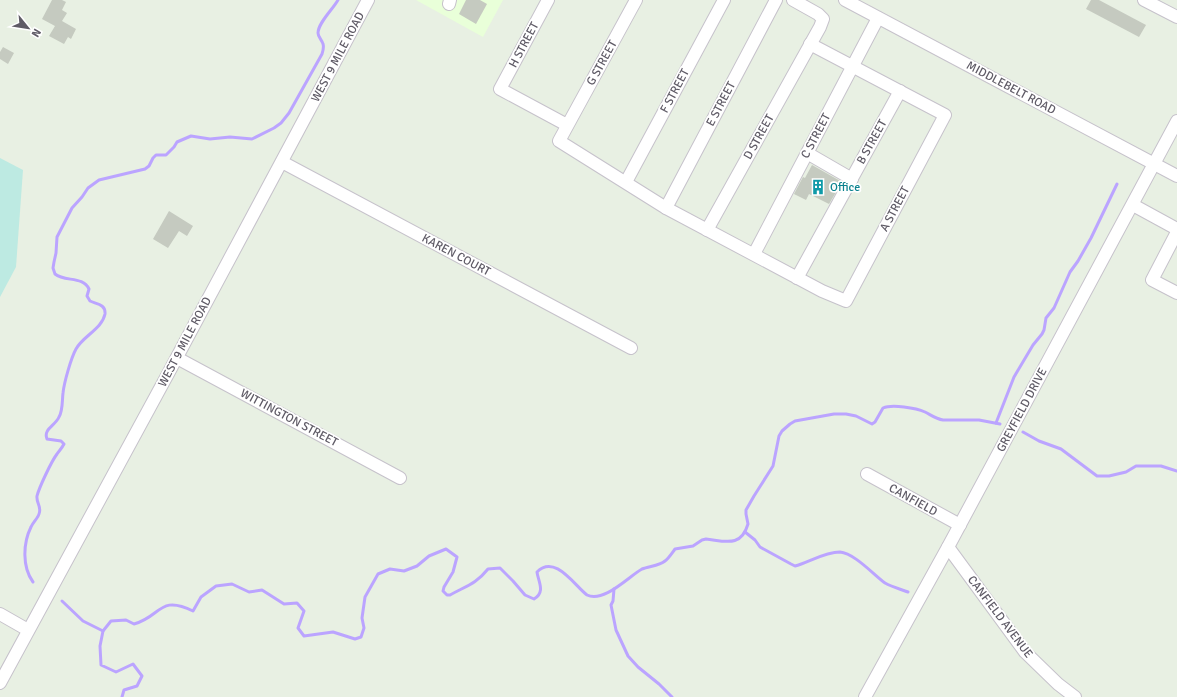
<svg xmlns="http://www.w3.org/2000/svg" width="1177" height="697" font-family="Signika,sans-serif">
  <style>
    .commercial { fill: #e9ffd9 }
    .green { fill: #bdeae2 }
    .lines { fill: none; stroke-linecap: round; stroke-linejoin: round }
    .stream { stroke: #bba4ff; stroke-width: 3 }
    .building { fill: #c5cac0 }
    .minor-casing { stroke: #c6c2cb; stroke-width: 14 }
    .minor { stroke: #fff; stroke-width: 12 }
    .labels { text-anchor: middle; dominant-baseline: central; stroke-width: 3.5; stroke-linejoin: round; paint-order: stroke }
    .street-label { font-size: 12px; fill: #5f5b66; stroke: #fff }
    .culture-label { font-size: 12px; fill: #0d838f; stroke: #fff; text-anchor: start }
  </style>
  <rect width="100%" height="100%" fill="#e8f0e3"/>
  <path class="commercial" d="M416 0H503L483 37Z"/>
  <path class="green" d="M0 158 23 170 16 267 0 297Z"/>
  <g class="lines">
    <g class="stream">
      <path d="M996 423 1014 377 1033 345 1042 334 1044 330 1046 318 1054 308 1070 272 1078 261 1091 238 1117 184"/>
      <path d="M1023 432 1039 441 1061 449 1097 476H1109L1126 472 1136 466H1161L1177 471"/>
      <path d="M745 532 755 540 760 547 791 564 795 566C809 562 825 552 840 552 854 553 874 575 885 583 892 587 900 589 908 592"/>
      <path d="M33 582C22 567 23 543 31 527 33 522 38 518 39 514 42 507 36 503 37 496 39 488 51 462 57 454 59 451 62 448 64 444L61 441 47 439C43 429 55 426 59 417 63 410 62 401 63 393 64 383 71 358 76 349 83 336 102 329 105 314 106 304 96 304 90 301L87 296 89 289C83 276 65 282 55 274L53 268 54 262 56 253 57 237 72 208 82 197 88 188 99 180 145 169 149 166 153 158 156 155H166L174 147 177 142 191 136 210 139 230 137 252 139 274 128 281 123 289 113 322 54C323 51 324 47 323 44 322 40 318 37 318 33 318 23 333 9 338 0"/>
      <path d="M614 589 613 601 611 605 616 630 628 656 638 667 659 684 672 697"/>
      <path d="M62 601 83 621 103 631"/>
      <path d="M122 697 124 690 137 686 142 676 133 664 116 672 101 665 100 646 103 631 111 621 126 620 134 624C161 617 159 594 193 611L201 597 216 586 232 584 249 592 262 590 284 604 297 603 304 611 298 628 304 636 333 632 355 639 361 637 364 628 362 618 365 597 378 574 390 569 404 571 417 566 429 556 446 549 457 557 453 572 444 587 443 591 447 595H450C466 586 476 584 488 569L500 568 513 581 525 595 534 599C546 592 538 581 537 572 555 554 574 585 587 595 604 603 628 577 642 569 649 566 659 566 665 561 669 558 672 553 675 549L693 546 702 540 706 539C725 541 741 548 748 524L746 514V510L754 496 773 466 779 436 782 431 790 424 795 421 834 414H846L856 416 872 424 875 422 883 408C892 404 916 408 925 412 931 415 936 419 943 420H979L1000 424"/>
    </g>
  </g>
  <g class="building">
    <path d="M52 0H62L66 2 62 10 67 13 62 21 76 29 71 39 68 37 64 44 49 36 55 26 42 19Z"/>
    <path d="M466 0H480L487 4 476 24 459 14Z"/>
    <path d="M1091 0H1099L1146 25 1139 37 1086 9Z"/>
    <path d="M3 47 14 53 8 64 0 59V52Z"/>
    <path d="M812 165 842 182 829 204 809 194 806 200 794 194 803 177 805 178Z"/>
    <path d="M169 211 193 226 187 236 179 231 168 248 153 239Z"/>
  </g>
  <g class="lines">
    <g class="minor-casing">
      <g id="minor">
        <path d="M548 0 500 89 567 125"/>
        <path d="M636 0 559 141 666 208 822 291 846 301 945 115 810 44"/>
        <path d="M845 0 1177 176"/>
        <path d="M1144 0 1177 17"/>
        <path d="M449 4 450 0"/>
        <path d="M807 153 852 179"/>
        <path d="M282 162 631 348"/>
        <path d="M626 182 724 0"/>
        <path d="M1133 205 1177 229"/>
        <path d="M666 208 776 0"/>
        <path d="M707 230 820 27 823 19 818 14 793 0"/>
        <path d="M1177 232 1152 280 1177 293"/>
        <path d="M754 254 878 18"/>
        <path d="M797 278 900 91"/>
        <path d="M177 358 400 478"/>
        <path d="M867 474 960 525"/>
        <path d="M948 547 1025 652 1058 684 1075 697"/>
        <path d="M0 614 28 630"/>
        <path d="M0 683 169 372 368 0"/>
        <path d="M865 697 948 547 1177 121"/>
      </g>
    </g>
    <use href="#minor" class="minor"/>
  </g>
  <defs>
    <g id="building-bare" transform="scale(1.2)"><path d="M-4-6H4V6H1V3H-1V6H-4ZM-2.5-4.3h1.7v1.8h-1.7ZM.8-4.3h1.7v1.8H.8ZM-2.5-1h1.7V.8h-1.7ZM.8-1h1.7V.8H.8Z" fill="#0f9aa8" stroke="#fff" stroke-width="2.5" paint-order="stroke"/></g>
  </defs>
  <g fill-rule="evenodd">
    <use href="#building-bare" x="818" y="187"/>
  </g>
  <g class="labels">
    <g class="street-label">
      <text transform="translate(524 45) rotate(-62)">H STREET</text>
      <text transform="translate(338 57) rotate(-62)">WEST 9 MILE ROAD</text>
      <text transform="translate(602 63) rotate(-61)">G STREET</text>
      <text transform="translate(1011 88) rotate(28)">MIDDLEBELT ROAD</text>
      <text transform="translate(675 91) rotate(-62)">F STREET</text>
      <text transform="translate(721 104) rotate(-62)">E STREET</text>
      <text transform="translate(816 136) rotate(-62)">C STREET</text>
      <text transform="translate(759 137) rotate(-61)">D STREET</text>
      <text transform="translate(872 142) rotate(-61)">B STREET</text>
      <text transform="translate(895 209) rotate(-62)">A STREET</text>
      <text transform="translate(456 255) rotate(28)">KAREN COURT</text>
      <text transform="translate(185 342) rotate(-62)">WEST 9 MILE ROAD</text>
      <text transform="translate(1022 410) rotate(-62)">GREYFIELD DRIVE</text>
      <text transform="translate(289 418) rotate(28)">WITTINGTON STREET</text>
      <text transform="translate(913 500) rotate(29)">CANFIELD</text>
      <text transform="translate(1000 617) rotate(53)">CANFIELD AVENUE</text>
    </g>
    <g class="culture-label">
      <text x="830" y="187">Office</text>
    </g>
  </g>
  <g transform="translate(28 28) rotate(120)" stroke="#ffffff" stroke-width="3" paint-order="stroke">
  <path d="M0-3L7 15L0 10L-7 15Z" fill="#5f5b66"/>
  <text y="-6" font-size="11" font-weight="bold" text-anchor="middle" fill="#5f5b66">N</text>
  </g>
</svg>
